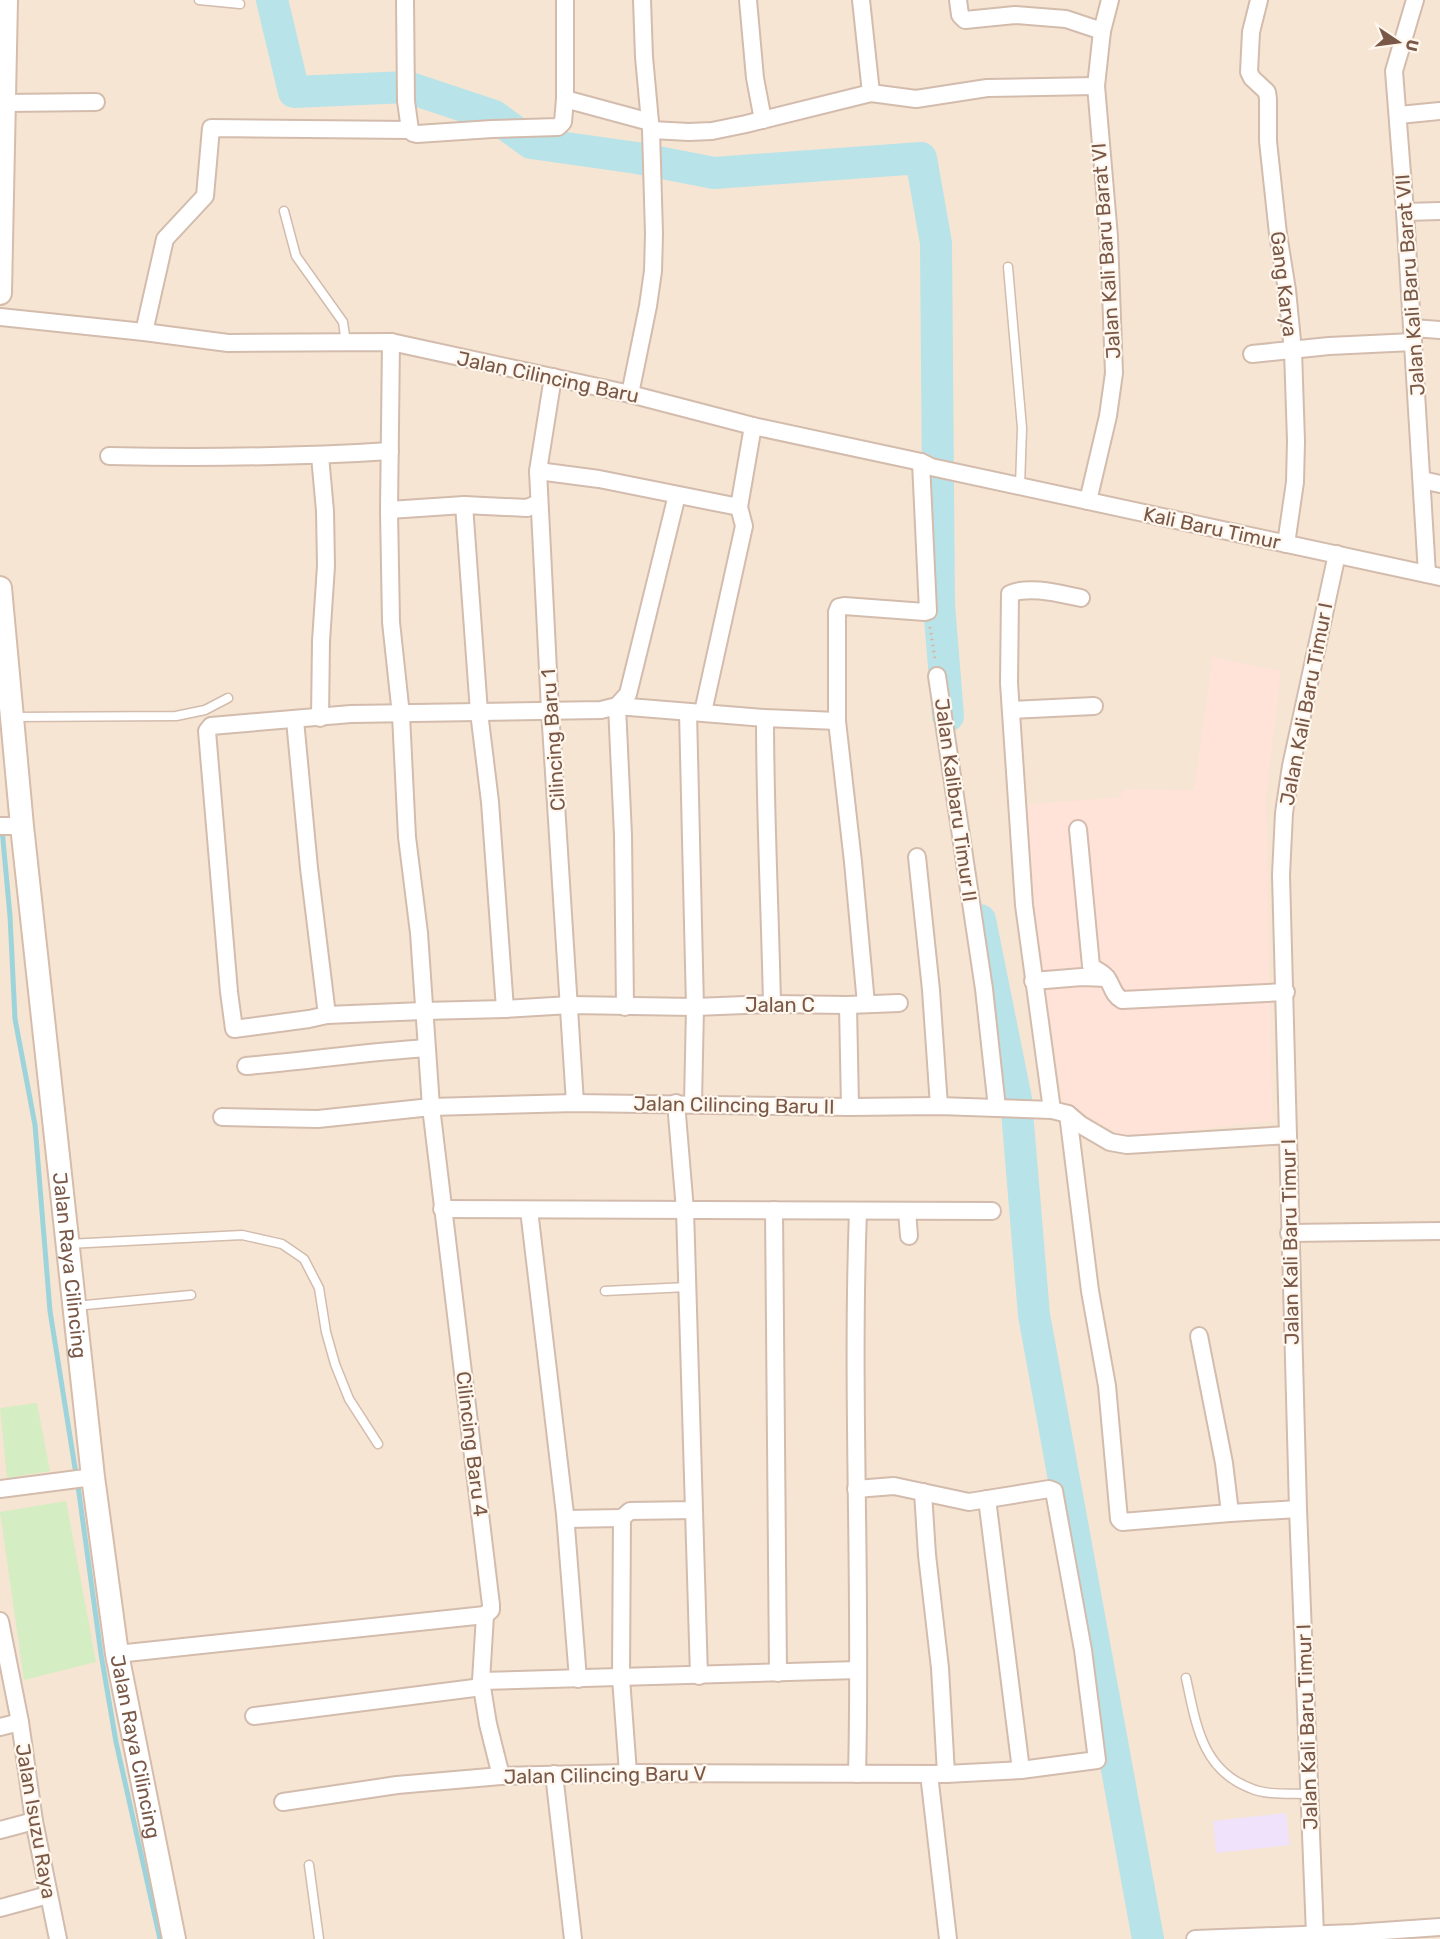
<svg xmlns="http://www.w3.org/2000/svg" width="1440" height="1939" font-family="Rubik,sans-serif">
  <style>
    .residential { fill: #f6e5d3 }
    .commercial { fill: #ffe2d8 }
    .education { fill: #f0e2fa }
    .green { fill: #d5edc2 }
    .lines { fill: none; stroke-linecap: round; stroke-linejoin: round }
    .stream { stroke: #9dd4db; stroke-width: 5 }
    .river { stroke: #b8e3e9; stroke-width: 32 }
    .lane-casing { stroke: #d3bcad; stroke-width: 11 }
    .street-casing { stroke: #d3bcad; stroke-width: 20 }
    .secondary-casing { stroke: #d6bcaa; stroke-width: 26 }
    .path { stroke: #dab39d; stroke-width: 3; stroke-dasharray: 1.5 4.5; stroke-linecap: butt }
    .lane { stroke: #fff; stroke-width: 8 }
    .street { stroke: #fff; stroke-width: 16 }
    .secondary { stroke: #fff; stroke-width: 22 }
    .labels { text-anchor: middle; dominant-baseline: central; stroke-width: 4.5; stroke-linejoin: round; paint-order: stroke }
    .street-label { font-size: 20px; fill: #795848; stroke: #fff7ed }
  </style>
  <rect width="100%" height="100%" fill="#fef3e5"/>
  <rect class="residential" x="0" y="0" width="1440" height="1939"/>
  <path class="commercial" d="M1213 657 1281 671 1266 795 1272 1121 1126 1138 1063 1102 1038 942 1026 805 1120 797 1123 789 1194 790Z"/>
  <path class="education" d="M1286 1813 1290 1845 1216 1853 1213 1821Z"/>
  <g class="green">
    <path d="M37 1403 50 1471 7 1478 0 1408Z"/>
    <path d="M66 1501 96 1662 24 1680 0 1512Z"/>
  </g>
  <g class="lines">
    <path class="stream" d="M2 829 10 916 15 1019 35 1125 50 1311 79 1493 101 1654 116 1742 160 1939"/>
    <g class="river">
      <path d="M272 0 294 92 407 87 494 116 531 143 637 158 714 173 921 158 936 243 939 605 948 716"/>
      <path d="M980 920 1016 1099 1034 1315 1148 1939"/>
    </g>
    <g class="lane-casing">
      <g id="lane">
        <path d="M199 0 240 4"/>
        <path d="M284 211 296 256 343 322 346 343"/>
        <path d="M1008 267 1022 428 1020 486"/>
        <path d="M13 717 176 716 205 710 228 698"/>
        <path d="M68 1244 242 1235 282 1244 304 1259 319 1288 326 1332 335 1364 349 1399 378 1444"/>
        <path d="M605 1291 687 1287"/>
        <path d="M75 1306 191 1295"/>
        <path d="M1186 1678C1196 1723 1201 1769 1250 1788 1268 1796 1291 1793 1310 1794"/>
        <path d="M309 1865 319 1939"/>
      </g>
    </g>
    <g class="street-casing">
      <g id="street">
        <path d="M405 0 406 101 410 130 413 133 417 134 492 129 558 127 563 122 565 99"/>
        <path d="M565 0V99L650 122 651 130 654 234 653 271 648 306 630 394"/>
        <path d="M642 0 644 57 650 122"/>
        <path d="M748 0 755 78 763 120"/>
        <path d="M861 0 871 93"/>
        <path d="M958 0 960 15 965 20 1015 15 1066 19 1102 31"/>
        <path d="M1259 0 1251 32 1249 72 1252 78 1267 92 1268 99V141L1278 234 1287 290 1293 351 1296 441 1295 482 1286 544"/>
        <path d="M1415 0 1394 71 1405 212 1427 574"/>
        <path d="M4 103 96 102"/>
        <path d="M1399 115 1440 111"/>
        <path d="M651 130 689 132 712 131 746 124 871 93 916 99 987 88 1096 86"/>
        <path d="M1405 212 1440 211"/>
        <path d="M0 317 144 332 228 343 391 342 630 394 753 426 921 462 931 467 1440 577"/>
        <path d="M1413 328 1440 330"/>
        <path d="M144 332 165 239 205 196 211 128 410 130"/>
        <path d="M391 342 389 511 391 622 401 715 407 837 419 933 431 1107 491 1605V1610L485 1615 481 1681 488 1724 501 1776"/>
        <path d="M1252 354 1329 346 1413 342"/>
        <path d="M553 377 538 471 550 710 575 1103"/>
        <path d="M109 456C202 458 296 457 390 451"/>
        <path d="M320 456 325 511 326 566 321 641 320 718"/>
        <path d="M538 471 599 479 739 507"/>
        <path d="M1422 480 1440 484"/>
        <path d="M1088 501 1108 416 1114 373 1109 237 1096 86 1102 31 1110 0"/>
        <path d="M464 505 479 712 490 802 505 1009"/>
        <path d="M389 510 464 505 527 508 539 503"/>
        <path d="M937 676 984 989 997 1108"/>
        <path d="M1011 710 1094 706"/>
        <path d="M688 712 695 1007 693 1104"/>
        <path d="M703 712 744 526 739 507 753 426"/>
        <path d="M765 718C765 813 770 908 772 1004"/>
        <path d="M295 720 309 868 327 1015"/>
        <path d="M837 721 765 718 617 706 601 710 351 714 211 726 207 731 229 992 234 1029 309 1019 327 1015 423 1011 505 1009 570 1005 695 1007 772 1004 848 1005 899 1003"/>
        <path d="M0 826H22"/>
        <path d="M1078 829 1091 966C1095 970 1100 971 1104 975 1113 983 1111 994 1122 1000L1286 992"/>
        <path d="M917 857 931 990 939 1106"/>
        <path d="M1033 981 1082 977 1107 978"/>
        <path d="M866 1004 853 862 837 721V612L839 607 844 606 925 612 928 611 921 462"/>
        <path d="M848 1005 850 1107"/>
        <path d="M625 1007 623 835 617 706 628 694 677 495"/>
        <path d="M246 1066C306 1061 366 1052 426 1048"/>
        <path d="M1052 1110 1024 905 1009 683 1010 594C1028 585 1061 594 1081 598"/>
        <path d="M1068 1114 1090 1291 1107 1386 1119 1519 1122 1522 1230 1513 1298 1509"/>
        <path d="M222 1117 318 1119 431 1107 575 1103 850 1107 939 1106 1052 1110 1068 1114 1081 1125 1110 1142 1127 1145 1288 1135"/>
        <path d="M442 1209 992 1211"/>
        <path d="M529 1210 565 1514 578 1679"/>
        <path d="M774 1210 778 1673"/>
        <path d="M907 1211 909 1236"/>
        <path d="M1289 1233 1440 1231"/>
        <path d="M1199 1336 1224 1463 1230 1513"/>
        <path d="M0 1489 93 1477"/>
        <path d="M923 1492 927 1555 940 1668 946 1774"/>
        <path d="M987 1499 1021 1770"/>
        <path d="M694 1510 699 1676"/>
        <path d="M566 1519 622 1518"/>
        <path d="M0 1621 20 1722 34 1821 58 1939"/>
        <path d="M117 1654 485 1615"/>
        <path d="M481 1681 858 1670"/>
        <path d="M254 1716 482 1687"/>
        <path d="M0 1727 20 1722"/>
        <path d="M628 1773 621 1678 622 1518 630 1511 694 1510 685 1210 676 1103"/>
        <path d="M554 1774 573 1939"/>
        <path d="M857 1774C862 1586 851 1398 858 1211"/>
        <path d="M929 1774 948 1939"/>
        <path d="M283 1802 397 1785 501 1776 628 1773 946 1774 1021 1770 1097 1760 1083 1650 1054 1491 1049 1489 969 1502 894 1486 856 1489"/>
        <path d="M0 1830 34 1821"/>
        <path d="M0 1908 48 1895"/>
        <path d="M1315 1934 1298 1509 1281 875 1284 813 1291 766 1337 554"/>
        <path d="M1195 1939 1354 1933 1440 1927"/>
      </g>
    </g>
    <g class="secondary-casing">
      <g id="secondary">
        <path d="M0 293 6 0"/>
        <path id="s1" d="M0 588 22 826 93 1477 117 1654 174 1939"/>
      </g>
    </g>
    <path class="path" d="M930 627 935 659"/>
    <use href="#lane" class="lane"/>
    <use href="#street" class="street"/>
    <use href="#secondary" class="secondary"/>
  </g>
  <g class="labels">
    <g class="street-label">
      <text transform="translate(1106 251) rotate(-94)">Jalan Kali Baru Barat VI</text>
      <text transform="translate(1284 284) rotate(83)">Gang Karya</text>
      <text transform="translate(1410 285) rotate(-94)">Jalan Kali Baru Barat VII</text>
      <text transform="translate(548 377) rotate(12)">Jalan Cilincing Baru</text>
      <text transform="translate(1212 528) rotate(12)">Kali Baru Timur</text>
      <text transform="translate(1306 704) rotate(-79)">Jalan Kali Baru Timur I</text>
      <text transform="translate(553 740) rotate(-94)">Cilincing Baru 1</text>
      <text transform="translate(956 800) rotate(82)">Jalan Kalibaru Timur II</text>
      <text x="780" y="1005">Jalan C</text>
      <text transform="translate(734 1105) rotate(1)">Jalan Cilincing Baru II</text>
      <text transform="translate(1290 1242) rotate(-91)">Jalan Kali Baru Timur I</text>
      <text stroke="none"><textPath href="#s1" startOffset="681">Jalan Raya Cilincing</textPath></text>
      <text transform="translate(472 1444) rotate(83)">Cilincing Baru 4</text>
      <text transform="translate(1307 1727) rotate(-92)">Jalan Kali Baru Timur I</text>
      <text stroke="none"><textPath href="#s1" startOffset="1167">Jalan Raya Cilincing</textPath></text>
      <text transform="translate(605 1775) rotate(-1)">Jalan Cilincing Baru V</text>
      <text transform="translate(36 1821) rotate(80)">Jalan Isuzu Raya</text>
    </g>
  </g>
  <g transform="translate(1398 42) rotate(103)" stroke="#fff7ed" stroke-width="4.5" paint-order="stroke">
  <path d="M0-4.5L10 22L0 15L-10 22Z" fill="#795848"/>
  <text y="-9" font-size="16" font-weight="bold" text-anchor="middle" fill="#795848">U</text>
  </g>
</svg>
